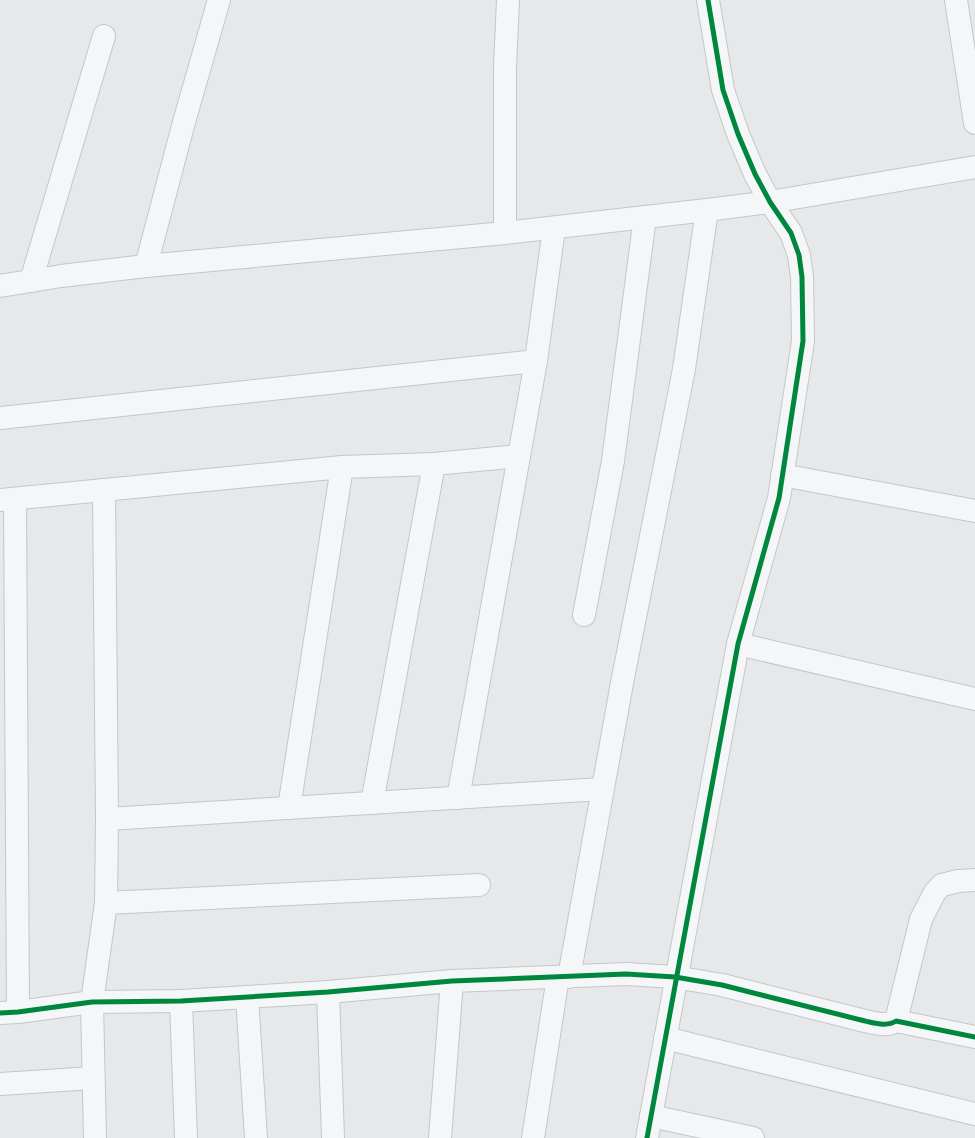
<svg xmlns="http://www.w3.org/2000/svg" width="975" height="1138" font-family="Overpass,sans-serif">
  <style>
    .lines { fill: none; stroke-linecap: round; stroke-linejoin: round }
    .minor-casing { stroke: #c4c6c8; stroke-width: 24 }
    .minor { stroke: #f5f6f7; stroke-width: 22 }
    .cycleway-casing { stroke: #f4f6f9; stroke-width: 8 }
    .cycleway { stroke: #00873e; stroke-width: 5 }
  </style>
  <rect width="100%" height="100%" fill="#e6e8ea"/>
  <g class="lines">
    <g class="minor-casing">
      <g id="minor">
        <path d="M956 0 975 123"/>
        <path d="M505 233V67L508 0"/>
        <path d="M146 266 184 122 219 0"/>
        <path d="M31 281 104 36"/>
        <path d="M0 286 61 276 146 266 505 233 707 210 770 202 975 167"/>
        <path d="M0 418 536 361"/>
        <path d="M782 475 975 511"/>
        <path d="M15 499 18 1012"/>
        <path d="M0 500 342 467 434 464 519 456"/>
        <path d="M584 615 613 461 645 217"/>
        <path d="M738 644 975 699"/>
        <path d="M458 798 536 361 554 228"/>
        <path d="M372 803 434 464"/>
        <path d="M289 808 342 467"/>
        <path d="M107 819 602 789"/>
        <path d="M106 903 479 885"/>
        <path d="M569 977 622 683 684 369 707 210"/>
        <path d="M328 992 333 1138"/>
        <path d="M247 997 256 1138"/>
        <path d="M181 1001 186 1138"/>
        <path d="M0 1013 18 1012 92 1002 181 1001 328 992 452 981 626 974 675 977 722 985 865 1021C875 1023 887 1027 896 1021L975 1037"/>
        <path d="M896 1021 921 919 935 892 942 885 958 881 975 880"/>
        <path d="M665 1038 975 1114"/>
        <path d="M0 1084 93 1078"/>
        <path d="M651 1116 753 1138"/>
        <path d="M95 1138 92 1002 106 903 107 819 104 490"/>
        <path d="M440 1138 452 981"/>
        <path d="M533 1138 558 977"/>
        <path d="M647 1138 738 644 779 498 803 341 802 277 799 255 791 233 770 202 755 174 738 134 723 90 708 0"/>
      </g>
    </g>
    <use href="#minor" class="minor"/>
    <g class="cycleway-casing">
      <g id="cycleway">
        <path d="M0 1013 18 1012 92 1002 181 1001 328 992 452 981 626 974 675 977 722 985 865 1021C875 1023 887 1027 896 1021L975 1037"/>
        <path d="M647 1138 738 644 779 498 803 341 802 277 799 255 791 233 770 202 755 174 738 134 723 90 708 0"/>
      </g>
    </g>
    <use href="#cycleway" class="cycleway"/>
  </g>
</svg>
